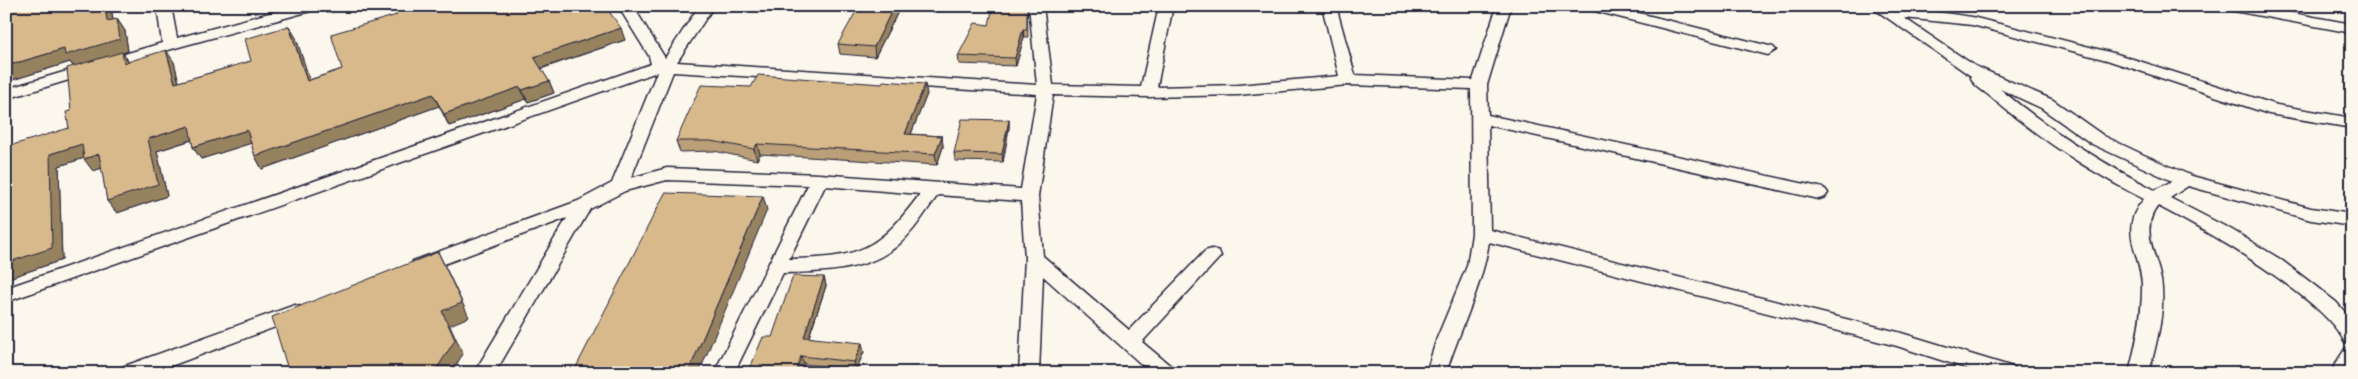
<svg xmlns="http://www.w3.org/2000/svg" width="2358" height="379" font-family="Mali,sans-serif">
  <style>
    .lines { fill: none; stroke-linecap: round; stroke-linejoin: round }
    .street-casing { stroke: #22223b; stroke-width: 3 }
    .street { fill: #fbf7ec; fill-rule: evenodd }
    .wall { fill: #ba9f78; stroke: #22223b }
    .shaded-wall { fill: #978261; stroke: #22223b }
    .building { fill: #d8b98b; stroke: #22223b }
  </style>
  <rect width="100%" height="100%" fill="#fbf7ec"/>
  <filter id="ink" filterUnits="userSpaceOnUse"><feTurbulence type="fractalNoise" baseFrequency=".02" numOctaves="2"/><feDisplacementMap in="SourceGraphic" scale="10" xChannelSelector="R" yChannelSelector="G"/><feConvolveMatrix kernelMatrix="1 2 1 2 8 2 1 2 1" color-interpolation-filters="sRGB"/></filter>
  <g filter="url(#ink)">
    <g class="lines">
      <g class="street-casing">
        <g id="street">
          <path d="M157 6H171L177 38 295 6H320L318 9 175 48 6 99V89L162 43Z"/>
          <path d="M618 6H633L665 58 699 6H714L677 62 1037 85 1029 6H1043L1053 85 1141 87 1159 6H1173L1157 87 1238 85 1339 76 1322 6H1336L1355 75 1473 80 1497 6H1511L1487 85 1488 115 1819 187 1825 189 1828 193 1825 197 1819 199 1488 125 1490 230 1898 332 2013 367 2016 373H1981L1897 346 1489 242C1482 287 1460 329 1446 373H1426L1437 338 1467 266 1472 234 1471 89 1348 85 1238 95 1148 97 1053 95 1038 196 1043 256 1129 330 1205 251 1212 249 1219 251 1221 256 1142 342 1172 367 1175 373H1151L1043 276 1039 373H1019L1025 258 1021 201 938 195C925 212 914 232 897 246 865 272 822 272 783 273L734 373H714L808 185 667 180 625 191 590 209 495 373H474L567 218 420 273 413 271 411 266 413 261 578 201 612 183 657 72 6 302V288L651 64 649 56ZM673 72 1037 94 1021 189 819 174 667 168 631 178ZM825 186 920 194C878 251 859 258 789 259Z"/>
          <path d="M1585 6H1611L1773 47 1776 50 1768 55 1587 9Z"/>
          <path d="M1870 6H1887L1892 9H1916L1972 17 2117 54 2277 105 2352 118V128L2269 114 2107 60 1972 25 1904 18 1975 66 2053 100 2104 136 2144 155 2192 176 2311 208 2352 214V226L2311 220 2188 186 2170 198 2232 230 2280 259 2336 302 2352 320V344L2345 342C2331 318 2311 303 2289 286 2248 255 2204 230 2158 206 2139 228 2157 257 2161 280 2166 310 2156 345 2149 373H2129C2136 345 2142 317 2142 288 2143 256 2116 230 2144 199 2089 171 2038 138 1991 97 1985 92 1970 83 1971 76ZM2000 89 2041 108 2092 144 2172 181 2155 190C2100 162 2048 129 2000 89Z"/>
          <path d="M2222 6H2254L2352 24V33L2229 10Z"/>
          <path d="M295 305 302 307 305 312 302 317 152 373H119L122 367Z"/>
          <path d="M2352 346V373H2333L2334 366 2345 349Z"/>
        </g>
      </g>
      <use href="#street" class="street"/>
    </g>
    <g class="wall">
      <path d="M6 6H111L113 20 117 19 125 31 128 51 123 53 129 62H174L179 82 251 61 289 26 296 38 309 80 342 69 396 15 390 6H605L625 40 541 69 549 81 554 93 528 102 526 99 449 126 439 106 262 169 255 156 251 143 201 159 193 147 192 140 157 151 167 196 117 213 107 201 102 168 93 171 84 158 59 166 62 260 6 279 69 128 71 111 73 66 70 62 6 82Z"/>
      <path d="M675 6H692L683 11Z"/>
      <path d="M901 6 875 57 840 54 838 44Z"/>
      <path d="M1027 6 1028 37H1024L1016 66 959 64 958 56 989 25Z"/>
      <path d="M927 94 911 134 942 136 943 147 937 165 760 154 757 160 714 151 680 152 676 141Z"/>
      <path d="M1009 120V128L1003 162 955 161 954 153Z"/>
      <path d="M824 277 826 286 809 337 864 352 856 370 804 364 772 337Z"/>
    </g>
    <g class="shaded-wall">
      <path d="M105 6H111V7L115 34 107 21Z"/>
      <path d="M681 6H692L683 11Z"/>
      <path d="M894 6H901L875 57 874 47Z"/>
      <path d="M117 19 125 31 128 51 123 53 130 64 74 67 70 62 6 82V66L64 49Z"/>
      <path d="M289 26 296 38 314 93 307 81Z"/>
      <path d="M621 28 625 40 539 69 534 57Z"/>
      <path d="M1023 29 1024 37 1016 66 1015 58Z"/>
      <path d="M166 50 174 62 182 96 175 83Z"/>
      <path d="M549 81 554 93 528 102 522 90Z"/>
      <path d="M925 84 927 94 907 144 905 134Z"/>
      <path d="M520 87 526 99 449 126 444 114Z"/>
      <path d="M433 94 439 106 262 169 255 156Z"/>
      <path d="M1009 120V128L1003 162 1002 154Z"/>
      <path d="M189 126 197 138 157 151 167 196 117 213 107 201 148 139Z"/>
      <path d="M247 130 255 142 201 159 193 147Z"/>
      <path d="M942 136 943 147 937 165 935 154Z"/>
      <path d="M82 144 91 156 59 166 62 260 6 279V263L50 154Z"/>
      <path d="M757 144 760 154 757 160 754 149Z"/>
      <path d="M99 154 108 166 93 171 84 159Z"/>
      <path d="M763 196 767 210 699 373H688Z"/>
      <path d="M438 252 445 266 469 317 450 325 463 354 451 373H434L442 311Z"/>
      <path d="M824 277 826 286 806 345 804 337Z"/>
      <path d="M862 343 864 352 856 370 854 362Z"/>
      <path d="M801 356 804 364 801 373H795Z"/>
    </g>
    <g class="building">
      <path d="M6 6H105L107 21 117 19 120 39 65 55 64 49 6 66Z"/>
      <path d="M392 6H605L621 28 534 57 549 81 522 90 520 87 444 114 433 94 255 156 247 130 193 147 189 126 148 139 158 184 107 201 99 154 84 159 82 144 50 154 52 248 6 263V147L69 128 66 112 71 111 67 68 122 52 124 63 166 50 175 83 251 61 245 39 289 26 307 81 342 69 331 34 397 15Z"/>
      <path d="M859 6H894L874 47 838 44Z"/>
      <path d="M993 6H1027V29H1023L1015 58 958 56 975 23 989 25Z"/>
      <path d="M758 75 882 84 883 81 925 84 905 134 942 136 935 154 757 144 754 149 711 141H676L701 85 751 87Z"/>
      <path d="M962 119 1009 120 1002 154 954 153Z"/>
      <path d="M665 193 763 196 688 373H573Z"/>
      <path d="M438 252 462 303 442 311 455 340 434 373H289L272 317Z"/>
      <path d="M793 276 824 277 804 337 862 343 854 362 801 356 795 373H748L763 337H772Z"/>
    </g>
  </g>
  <rect width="2358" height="379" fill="none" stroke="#fbf7ec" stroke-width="25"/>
  <rect x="12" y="12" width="2333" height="354" fill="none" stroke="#22223b" stroke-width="2" filter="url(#ink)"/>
</svg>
